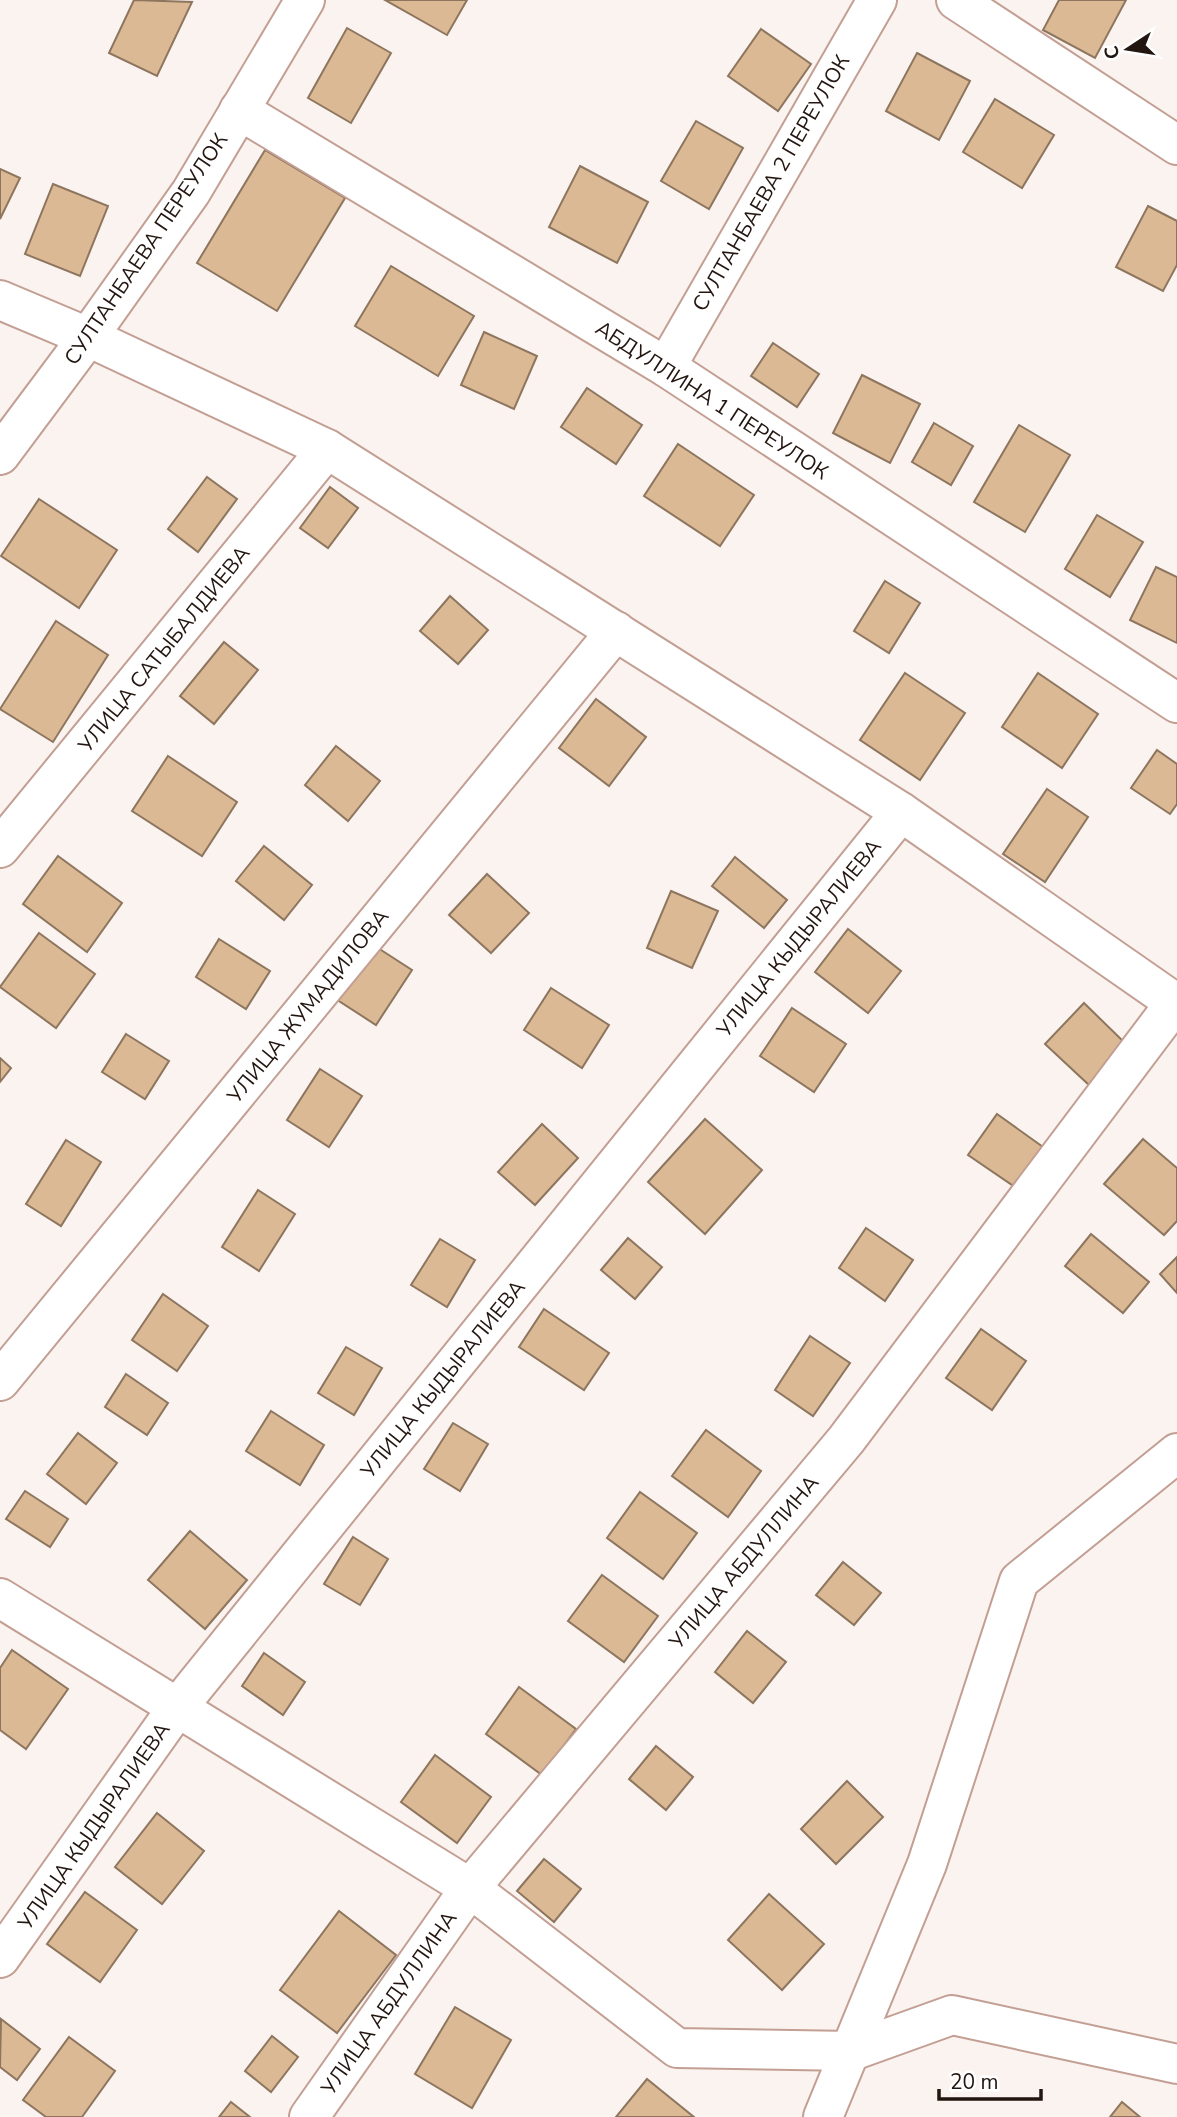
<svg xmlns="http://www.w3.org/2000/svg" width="1177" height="2117" font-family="'Nunito Sans',sans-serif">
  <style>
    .building { fill: #dcb995; stroke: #8d755e; stroke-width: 2 }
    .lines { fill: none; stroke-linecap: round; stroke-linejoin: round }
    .minor-casing { stroke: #c39f93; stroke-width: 42 }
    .minor { stroke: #fff; stroke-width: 38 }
    .labels { text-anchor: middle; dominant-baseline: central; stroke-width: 5; stroke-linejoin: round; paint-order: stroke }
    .street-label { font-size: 21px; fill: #231611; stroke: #fff }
  </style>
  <rect width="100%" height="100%" fill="#fbf3f0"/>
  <g class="building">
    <path d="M134 0 192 2 157 76 109 53Z"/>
    <path d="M385 0H467L447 35Z"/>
    <path d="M1059 0H1126L1095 58 1043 30Z"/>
    <path d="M347 28 391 53 351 123 308 98Z"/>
    <path d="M761 29 811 64 778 111 728 76Z"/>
    <path d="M917 53 970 81 939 140 886 111Z"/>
    <path d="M995 99 1054 135 1022 188 963 152Z"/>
    <path d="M696 121 743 148 709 209 661 181Z"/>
    <path d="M265 150 345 198 277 311 197 263Z"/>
    <path d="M580 166 648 202 617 263 549 227Z"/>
    <path d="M0 169 20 178 0 219Z"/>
    <path d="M53 184 108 206 80 276 25 254Z"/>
    <path d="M1148 206 1177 221V265L1163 291 1116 267Z"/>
    <path d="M391 266 474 316 438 376 355 326Z"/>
    <path d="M484 332 537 356 514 409 461 385Z"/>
    <path d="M773 343 819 374 797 407 751 376Z"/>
    <path d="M862 375 920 404 890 463 833 433Z"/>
    <path d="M587 388 642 425 616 464 561 427Z"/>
    <path d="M934 423 973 446 951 485 912 462Z"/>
    <path d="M1019 425 1070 455 1025 532 974 502Z"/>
    <path d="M678 444 754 495 720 546 644 496Z"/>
    <path d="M207 477 237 499 198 552 168 529Z"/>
    <path d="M330 487 358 508 328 548 300 528Z"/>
    <path d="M39 499 117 550 79 608 1 556Z"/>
    <path d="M1097 515 1143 542 1110 597 1065 569Z"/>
    <path d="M1156 567 1177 577V643L1130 620Z"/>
    <path d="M885 581 920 603 889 653 854 631Z"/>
    <path d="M450 596 488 630 458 664 420 631Z"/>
    <path d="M56 621 108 655 53 742 0 709Z"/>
    <path d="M224 642 258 670 214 724 180 696Z"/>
    <path d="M905 673 965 713 920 780 860 740Z"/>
    <path d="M1038 673 1098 714 1062 768 1002 727Z"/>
    <path d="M596 699 646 737 609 786 559 748Z"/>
    <path d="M336 746 380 781 348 821 305 785Z"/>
    <path d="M1157 750 1177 764V804L1170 814 1131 788Z"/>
    <path d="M168 756 237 802 202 856 132 811Z"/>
    <path d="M1047 789 1088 817 1045 882 1003 854Z"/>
    <path d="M264 846 312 885 284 920 236 881Z"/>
    <path d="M58 856 122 903 87 952 23 904Z"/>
    <path d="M735 857 787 900 764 928 712 886Z"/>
    <path d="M487 874 529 913 491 953 449 915Z"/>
    <path d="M671 891 718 911 692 968 647 948Z"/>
    <path d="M848 929 901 971 868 1013 815 972Z"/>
    <path d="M39 933 95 974 56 1028 0 987Z"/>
    <path d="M219 939 270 971 246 1009 196 977Z"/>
    <path d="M364 939 412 970 376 1025 328 994Z"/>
    <path d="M551 988 609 1025 582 1068 524 1030Z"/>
    <path d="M1084 1003 1127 1045 1089 1085 1045 1044Z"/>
    <path d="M792 1008 846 1044 814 1092 760 1056Z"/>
    <path d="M126 1034 169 1061 145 1099 102 1072Z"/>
    <path d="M0 1058 11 1068 0 1082Z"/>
    <path d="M320 1069 362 1096 329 1147 287 1120Z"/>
    <path d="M997 1114 1043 1147 1015 1187 968 1155Z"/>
    <path d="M705 1119 762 1170 705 1234 648 1182Z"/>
    <path d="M542 1124 578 1158 535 1205 498 1172Z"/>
    <path d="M1143 1139 1177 1168V1221L1164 1235 1104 1184Z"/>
    <path d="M66 1140 101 1162 61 1226 26 1204Z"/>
    <path d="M258 1190 295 1214 259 1271 222 1247Z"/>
    <path d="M866 1228 913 1260 885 1301 839 1268Z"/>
    <path d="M1091 1234 1149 1282 1123 1313 1065 1266Z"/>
    <path d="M628 1238 662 1267 635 1299 601 1270Z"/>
    <path d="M440 1239 475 1260 447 1307 411 1285Z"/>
    <path d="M1177 1257V1293L1160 1274Z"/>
    <path d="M163 1294 208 1326 177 1371 132 1340Z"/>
    <path d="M544 1309 609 1353 584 1390 519 1347Z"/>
    <path d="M981 1329 1026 1361 992 1410 946 1378Z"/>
    <path d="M810 1336 850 1363 813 1416 775 1390Z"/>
    <path d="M346 1347 382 1368 354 1415 318 1393Z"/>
    <path d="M126 1374 168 1403 147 1435 105 1407Z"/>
    <path d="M271 1411 324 1445 300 1485 246 1451Z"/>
    <path d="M453 1423 488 1444 460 1491 424 1469Z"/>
    <path d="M706 1430 761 1471 728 1517 672 1476Z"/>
    <path d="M78 1433 117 1463 86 1504 47 1474Z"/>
    <path d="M25 1491 68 1519 50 1547 6 1519Z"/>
    <path d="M640 1492 697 1533 663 1579 607 1538Z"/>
    <path d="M190 1531 247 1580 205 1629 148 1580Z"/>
    <path d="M353 1537 388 1559 360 1605 324 1584Z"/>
    <path d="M843 1562 881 1593 854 1625 816 1595Z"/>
    <path d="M602 1575 658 1616 624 1662 568 1621Z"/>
    <path d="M747 1631 786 1662 753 1703 715 1672Z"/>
    <path d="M12 1650 68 1689 26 1749 0 1730V1668Z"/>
    <path d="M264 1653 305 1682 283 1715 242 1686Z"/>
    <path d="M519 1687 576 1729 542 1775 486 1734Z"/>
    <path d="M656 1746 693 1777 666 1810 629 1779Z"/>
    <path d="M435 1755 491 1797 457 1843 401 1802Z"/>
    <path d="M847 1781 883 1817 836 1864 801 1829Z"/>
    <path d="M157 1813 204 1851 162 1904 115 1867Z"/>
    <path d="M544 1859 581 1889 554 1922 517 1891Z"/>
    <path d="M85 1892 137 1930 100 1982 47 1944Z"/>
    <path d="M769 1894 824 1944 782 1990 728 1940Z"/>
    <path d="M339 1911 396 1955 337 2033 280 1990Z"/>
    <path d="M455 2007 511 2040 472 2108 415 2074Z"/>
    <path d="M1 2019 40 2049 17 2080 0 2067Z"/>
    <path d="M272 2036 298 2057 271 2092 245 2071Z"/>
    <path d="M69 2037 115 2071 82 2117H46L23 2100Z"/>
    <path d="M647 2079 694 2117H616Z"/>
    <path d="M231 2102 250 2117H219Z"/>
    <path d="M1122 2102 1140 2117H1110Z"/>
  </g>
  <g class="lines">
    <g class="minor-casing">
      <g id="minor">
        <path d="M956 0 1177 145"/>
        <path d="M239 110 666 367 1177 703"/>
        <path d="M0 300 88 337 327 449 901 812 1177 1004"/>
        <path d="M666 367 877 0"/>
        <path d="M0 455 88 337 191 192 305 0"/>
        <path d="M0 848 327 449"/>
        <path d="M0 1381 616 631"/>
        <path d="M0 1598 470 1888 677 2048 852 2051 952 2015 1177 2064"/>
        <path d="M0 1958 177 1708 901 812"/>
        <path d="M309 2117 470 1888 846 1440 1175 1003"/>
        <path d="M823 2117 927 1864 1019 1581 1177 1453"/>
      </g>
    </g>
    <use href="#minor" class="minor"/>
  </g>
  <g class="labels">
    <g class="street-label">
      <text transform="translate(771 183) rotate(-60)">СУЛТАНБАЕВА 2 ПЕРЕУЛОК</text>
      <text transform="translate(146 249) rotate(-56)">СУЛТАНБАЕВА ПЕРЕУЛОК</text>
      <text transform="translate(712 400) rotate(33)">АБДУЛЛИНА 1 ПЕРЕУЛОК</text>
      <text transform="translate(164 649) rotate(-51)">УЛИЦА САТЫБАЛДИЕВА</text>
      <text transform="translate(799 938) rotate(-51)">УЛИЦА КЫДЫРАЛИЕВА</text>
      <text transform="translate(308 1006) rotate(-51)">УЛИЦА ЖУМАДИЛОВА</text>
      <text transform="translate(443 1379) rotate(-51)">УЛИЦА КЫДЫРАЛИЕВА</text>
      <text transform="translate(744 1562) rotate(-50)">УЛИЦА АБДУЛЛИНА</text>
      <text transform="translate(94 1826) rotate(-55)">УЛИЦА КЫДЫРАЛИЕВА</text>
      <text transform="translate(389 2003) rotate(-55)">УЛИЦА АБДУЛЛИНА</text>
    </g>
  </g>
  <g transform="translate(1128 49) rotate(258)" stroke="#ffffff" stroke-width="5" paint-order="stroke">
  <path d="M0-5L12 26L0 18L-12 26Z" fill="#231611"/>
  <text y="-10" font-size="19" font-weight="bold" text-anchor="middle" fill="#231611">С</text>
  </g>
  <path d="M939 2089v10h102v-10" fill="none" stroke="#231611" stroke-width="3.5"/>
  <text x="950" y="2089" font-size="21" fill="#231611" stroke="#ffffff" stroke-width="5" paint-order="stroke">20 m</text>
</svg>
